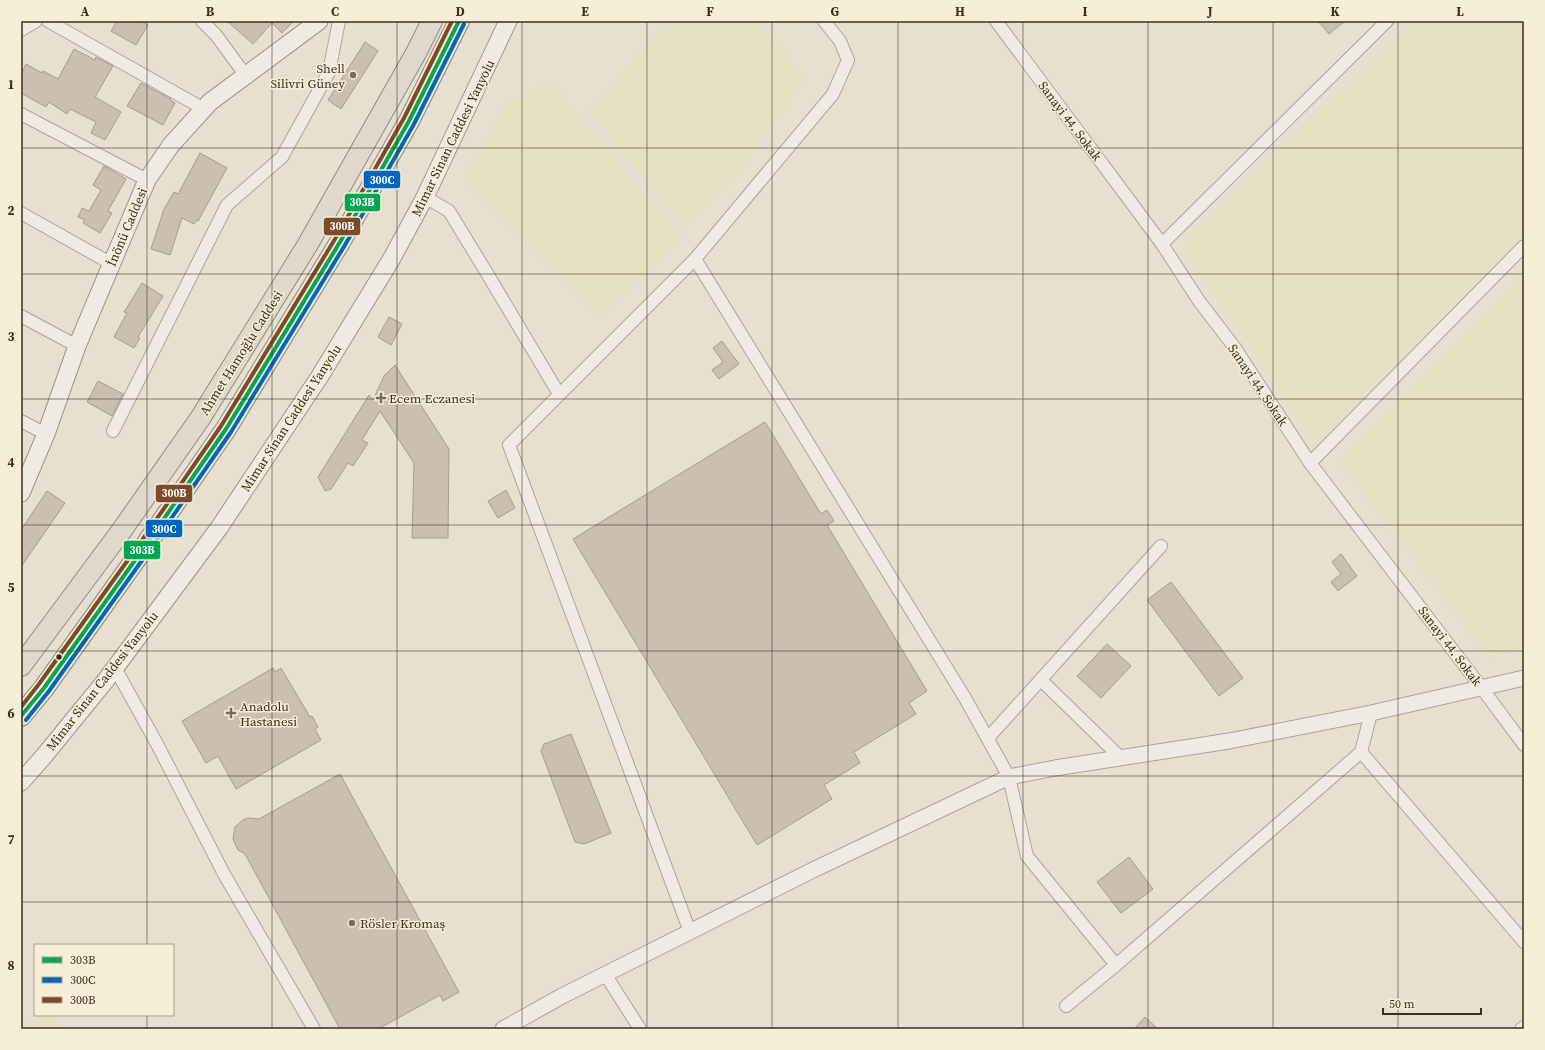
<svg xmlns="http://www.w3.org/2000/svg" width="1545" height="1050" font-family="'Source Serif 4',serif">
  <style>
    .farmland { fill: #e6dfc2 }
    .building { fill: #cbbfb2; stroke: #a89c90 }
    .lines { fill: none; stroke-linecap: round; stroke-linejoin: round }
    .minor-casing { stroke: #ada599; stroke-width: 14 }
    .tertiary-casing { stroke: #ada599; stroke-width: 17 }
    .secondary-casing { stroke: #9c958a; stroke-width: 19 }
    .trunk-casing { stroke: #928b80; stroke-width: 22 }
    .minor { stroke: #efebe3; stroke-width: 12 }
    .tertiary { stroke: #efebe3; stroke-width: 15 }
    .secondary { stroke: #efebe3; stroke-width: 17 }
    .trunk { stroke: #e0d9cb; stroke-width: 20 }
    .bus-1-casing { stroke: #f7eed8; stroke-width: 7 }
    .bus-2-casing { stroke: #f7eed8; stroke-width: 7 }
    .bus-3-casing { stroke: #f7eed8; stroke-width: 7 }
    .bus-1 { stroke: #00a651; stroke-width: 4 }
    .bus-2 { stroke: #0065bd; stroke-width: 4 }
    .bus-3 { stroke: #7a4b2a; stroke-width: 4 }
    .grid { fill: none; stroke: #3d2e20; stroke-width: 1; stroke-opacity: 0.55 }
    .poi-dot { fill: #786c5e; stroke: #f7eed8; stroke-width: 1.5 }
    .bus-dot { fill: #3d2e20; stroke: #f7eed8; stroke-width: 1.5 }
    .labels { text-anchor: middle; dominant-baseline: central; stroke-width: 3; stroke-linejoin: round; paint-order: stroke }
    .poi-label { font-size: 13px; fill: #3d2e20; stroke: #f7eed8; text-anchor: start }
    .street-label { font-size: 13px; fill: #3d2e20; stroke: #f7eed8 }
    .line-badge { stroke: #f7eed8; stroke-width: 1.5 }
    .badge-label { font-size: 11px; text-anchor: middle; font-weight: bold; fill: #fff }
    .neatline { fill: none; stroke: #3d2e20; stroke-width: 1.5 }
    .grid-label { font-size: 13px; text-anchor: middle; font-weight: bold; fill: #3d2e20 }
  </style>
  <rect width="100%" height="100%" fill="#e7e0d1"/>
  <g class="farmland">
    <path d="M671 21H753L805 78 749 157 684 227 588 112Z"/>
    <path d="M1416 21H1521L1524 26V234L1320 439 1313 438 1184 251 1188 237Z"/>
    <path d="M549 81 682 238 599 318 464 179 508 103Z"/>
    <path d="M1524 276V651L1490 657 1340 460Z"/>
    <path d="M42 1015H55L64 1029H23Z"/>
  </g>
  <g class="building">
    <path d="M117 21H140L148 25 136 45 111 31Z"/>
    <path d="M227 21H294L282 33 272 23 253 44Z"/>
    <path d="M1318 21H1345L1329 34Z"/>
    <path d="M365 42 378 51 341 109 328 100Z"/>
    <path d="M74 49 95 60 96 57 113 66 95 97 121 112 105 140 91 133 96 122 70 109 67 114 49 102 46 107 21 93V74L26 64 42 73 43 71 58 79Z"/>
    <path d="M141 83 171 99 170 100 175 103 163 125 127 106Z"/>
    <path d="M200 153 227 168 198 221 197 220 194 224 182 218 170 255 151 249 164 209 174 192 178 194Z"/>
    <path d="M104 166 126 179 108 211 112 213 100 233 83 223 85 220 78 217 82 208 89 211 101 190 93 185Z"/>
    <path d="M142 283 163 296 138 337 140 338 134 348 114 337 127 313 124 312Z"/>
    <path d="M389 317 402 324 391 345 378 337Z"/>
    <path d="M722 341 739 364 719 379 712 370 723 362 713 348Z"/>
    <path d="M395 365 449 449 448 538H412L414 463 380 411 362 440 368 443 353 466 348 463 331 489 325 491 318 477 369 395 373 400 384 376Z"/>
    <path d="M98 381 123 394 112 416 87 402Z"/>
    <path d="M765 422 821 514 827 510 834 521 827 525 927 691 909 703 916 714 854 752 860 763 824 785 832 799 757 845 573 539Z"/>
    <path d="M506 490 515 508 498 518 488 501Z"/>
    <path d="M47 491 65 503 21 567V530Z"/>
    <path d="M1341 554 1357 576 1338 591 1331 582 1341 574 1332 562Z"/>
    <path d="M1171 582 1243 678 1219 696 1147 600Z"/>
    <path d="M1107 644 1131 666 1101 698 1077 676Z"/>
    <path d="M273 668 275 672 281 668 310 717 312 716 318 727 315 729 321 740 236 789 218 756 206 763 182 721Z"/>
    <path d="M571 734 611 833 584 844 575 842 541 751 544 744Z"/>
    <path d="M340 774 459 992 443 1001 440 995 378 1029H340L245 854 238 850 233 839 235 827 243 820 248 818 259 819Z"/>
    <path d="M1129 857 1153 889 1121 913 1097 882Z"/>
    <path d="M1145 1017 1158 1029H1134Z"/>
  </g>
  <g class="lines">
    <g class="minor-casing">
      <g id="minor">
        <path d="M48 21 204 109"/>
        <path d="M202 21 216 35 246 76"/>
        <path d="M996 21 1162 244 1199 301 1235 348 1310 463 1481 687 1524 745"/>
        <path d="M21 30 36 21"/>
        <path d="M21 114 147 180"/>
        <path d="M425 197 449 211 485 270 559 394"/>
        <path d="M21 213 112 264"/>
        <path d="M1162 244 1387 21"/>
        <path d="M695 259 965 698 1009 777 1027 856 1116 965"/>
        <path d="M21 316 77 346"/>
        <path d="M21 421 46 434"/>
        <path d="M113 431 227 205 282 157 329 72 339 21"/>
        <path d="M1310 463 1524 246"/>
        <path d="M115 668 157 744 224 874 314 1029"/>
        <path d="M1041 680 1121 758"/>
        <path d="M988 738 1161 546"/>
        <path d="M1361 752 1524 942"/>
        <path d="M690 932 509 445 695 259 833 94 848 60 840 41 824 21"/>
        <path d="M605 974 640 1029"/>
        <path d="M1066 1006 1116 965 1361 752 1371 713"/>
        <path d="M1521 1029 1524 1027"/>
      </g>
    </g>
    <g class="tertiary-casing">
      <path id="tertiary" d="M503 1029 562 996 813 870 1009 777 1055 768 1229 741 1371 713 1524 678"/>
    </g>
    <g class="secondary-casing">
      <g id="secondary">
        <path d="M21 493 46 434 77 346 147 180 171 145 210 102 319 21"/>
        <path d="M21 782 44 756 106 680 219 528 320 376 392 258 425 197 508 21"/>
      </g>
    </g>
    <g class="trunk-casing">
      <g id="trunk">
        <path d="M21 666 122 530 201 417 308 244 416 53 432 21"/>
        <path d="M21 716 44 688 143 549 226 429 340 242 409 121 459 21"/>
      </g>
    </g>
    <use href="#minor" class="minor"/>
    <use href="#tertiary" class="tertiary"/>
    <use href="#secondary" class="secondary"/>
    <use href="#trunk" class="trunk"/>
    <g class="bus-1-casing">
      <path id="bus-1" d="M21 716 44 688 143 549 226 429 340 242 409 121 459 21"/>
    </g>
    <g class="bus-2-casing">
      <path id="bus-2" d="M26 720 49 691 148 552 231 432 345 245 414 124 464 24"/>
    </g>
    <g class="bus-3-casing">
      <path id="bus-3" d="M21 707 39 684 138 546 221 426 335 239 404 118 452 21"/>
    </g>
    <use href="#bus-1" class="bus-1"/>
    <use href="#bus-2" class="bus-2"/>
    <use href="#bus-3" class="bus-3"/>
  </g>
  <path class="grid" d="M147 21V945M272 21V1029M397 21V1029M522 21V1029M647 21V1029M772 21V1029M898 21V1029M1023 21V1029M1148 21V1029M1273 21V1029M1398 21V1029M21 148H1524M21 274H1524M21 399H1524M21 525H1524M21 651H1524M21 776H1524M21 902H1524M147 1015V1029"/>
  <g class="poi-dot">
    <circle cx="353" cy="75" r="4"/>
    <path d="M379 392h4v4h4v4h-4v4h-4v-4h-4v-4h4z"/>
    <path d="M229 707h4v4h4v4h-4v4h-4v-4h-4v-4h4z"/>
    <circle cx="352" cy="923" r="4"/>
  </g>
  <circle class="bus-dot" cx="59" cy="657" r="3.5"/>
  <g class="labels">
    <g class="poi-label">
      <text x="345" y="68" text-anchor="end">Shell<tspan x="345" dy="15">Silivri Güney</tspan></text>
      <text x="389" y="398">Ecem Eczanesi</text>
      <text x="240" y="706">Anadolu<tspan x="240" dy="15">Hastanesi</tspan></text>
      <text x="360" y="923">Rösler Kromaş</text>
    </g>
    <g class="street-label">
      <text transform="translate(1070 121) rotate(53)">Sanayi 44. Sokak</text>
      <text transform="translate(453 138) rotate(-64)">Mimar Sinan Caddesi Yanyolu</text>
      <text transform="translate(127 227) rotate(-67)">İnönü Caddesi</text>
      <text transform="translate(241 353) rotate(-58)">Ahmet Hamoğlu Caddesi</text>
      <text transform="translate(1258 385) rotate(56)">Sanayi 44. Sokak</text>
      <text transform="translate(291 418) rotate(-57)">Mimar Sinan Caddesi Yanyolu</text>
      <text transform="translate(1450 646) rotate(53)">Sanayi 44. Sokak</text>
      <text transform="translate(102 681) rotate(-52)">Mimar Sinan Caddesi Yanyolu</text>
    </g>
  </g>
  <g class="line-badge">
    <rect x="363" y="170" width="38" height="19" rx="4" fill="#0065bd"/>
    <rect x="344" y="193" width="37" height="19" rx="4" fill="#00a651"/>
    <rect x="323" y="217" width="38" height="19" rx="4" fill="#7a4b2a"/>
    <rect x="155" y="484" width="38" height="19" rx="4" fill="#7a4b2a"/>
    <rect x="145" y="519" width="38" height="19" rx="4" fill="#0065bd"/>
    <rect x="123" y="540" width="38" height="20" rx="4" fill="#00a651"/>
  </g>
  <g class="badge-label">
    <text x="382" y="184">300C</text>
    <text x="362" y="206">303B</text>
    <text x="342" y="230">300B</text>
    <text x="174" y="497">300B</text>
    <text x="164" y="533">300C</text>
    <text x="142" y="554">303B</text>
  </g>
  <rect width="1545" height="1050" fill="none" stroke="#f7eed8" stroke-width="44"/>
  <rect x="34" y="944" width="140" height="72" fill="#f7eed8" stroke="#ada18e"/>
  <rect x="42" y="957" width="20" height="6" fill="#00a651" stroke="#ada18e"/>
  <text x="70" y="964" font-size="12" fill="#3d2e20">303B</text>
  <rect x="42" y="977" width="20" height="6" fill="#0065bd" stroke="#ada18e"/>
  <text x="70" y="984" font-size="12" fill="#3d2e20">300C</text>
  <rect x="42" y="997" width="20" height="6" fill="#7a4b2a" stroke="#ada18e"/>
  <text x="70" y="1004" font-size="12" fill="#3d2e20">300B</text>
  <path d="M1383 1008v6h98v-6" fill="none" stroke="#3d2e20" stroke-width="2"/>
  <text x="1389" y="1008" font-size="12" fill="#3d2e20" stroke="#f7eed8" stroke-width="3" paint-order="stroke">50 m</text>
  <rect x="22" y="22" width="1501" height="1006" class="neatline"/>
  <g class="grid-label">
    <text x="85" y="16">A</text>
    <text x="210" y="16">B</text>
    <text x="335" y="16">C</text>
    <text x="460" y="16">D</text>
    <text x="585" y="16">E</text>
    <text x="710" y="16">F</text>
    <text x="835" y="16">G</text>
    <text x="960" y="16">H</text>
    <text x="1085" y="16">I</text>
    <text x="1210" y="16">J</text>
    <text x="1335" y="16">K</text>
    <text x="1460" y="16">L</text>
    <text x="11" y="89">1</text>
    <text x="11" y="215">2</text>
    <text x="11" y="341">3</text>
    <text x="11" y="467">4</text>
    <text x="11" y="592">5</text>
    <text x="11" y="718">6</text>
    <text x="11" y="844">7</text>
    <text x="11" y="970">8</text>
  </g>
</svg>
